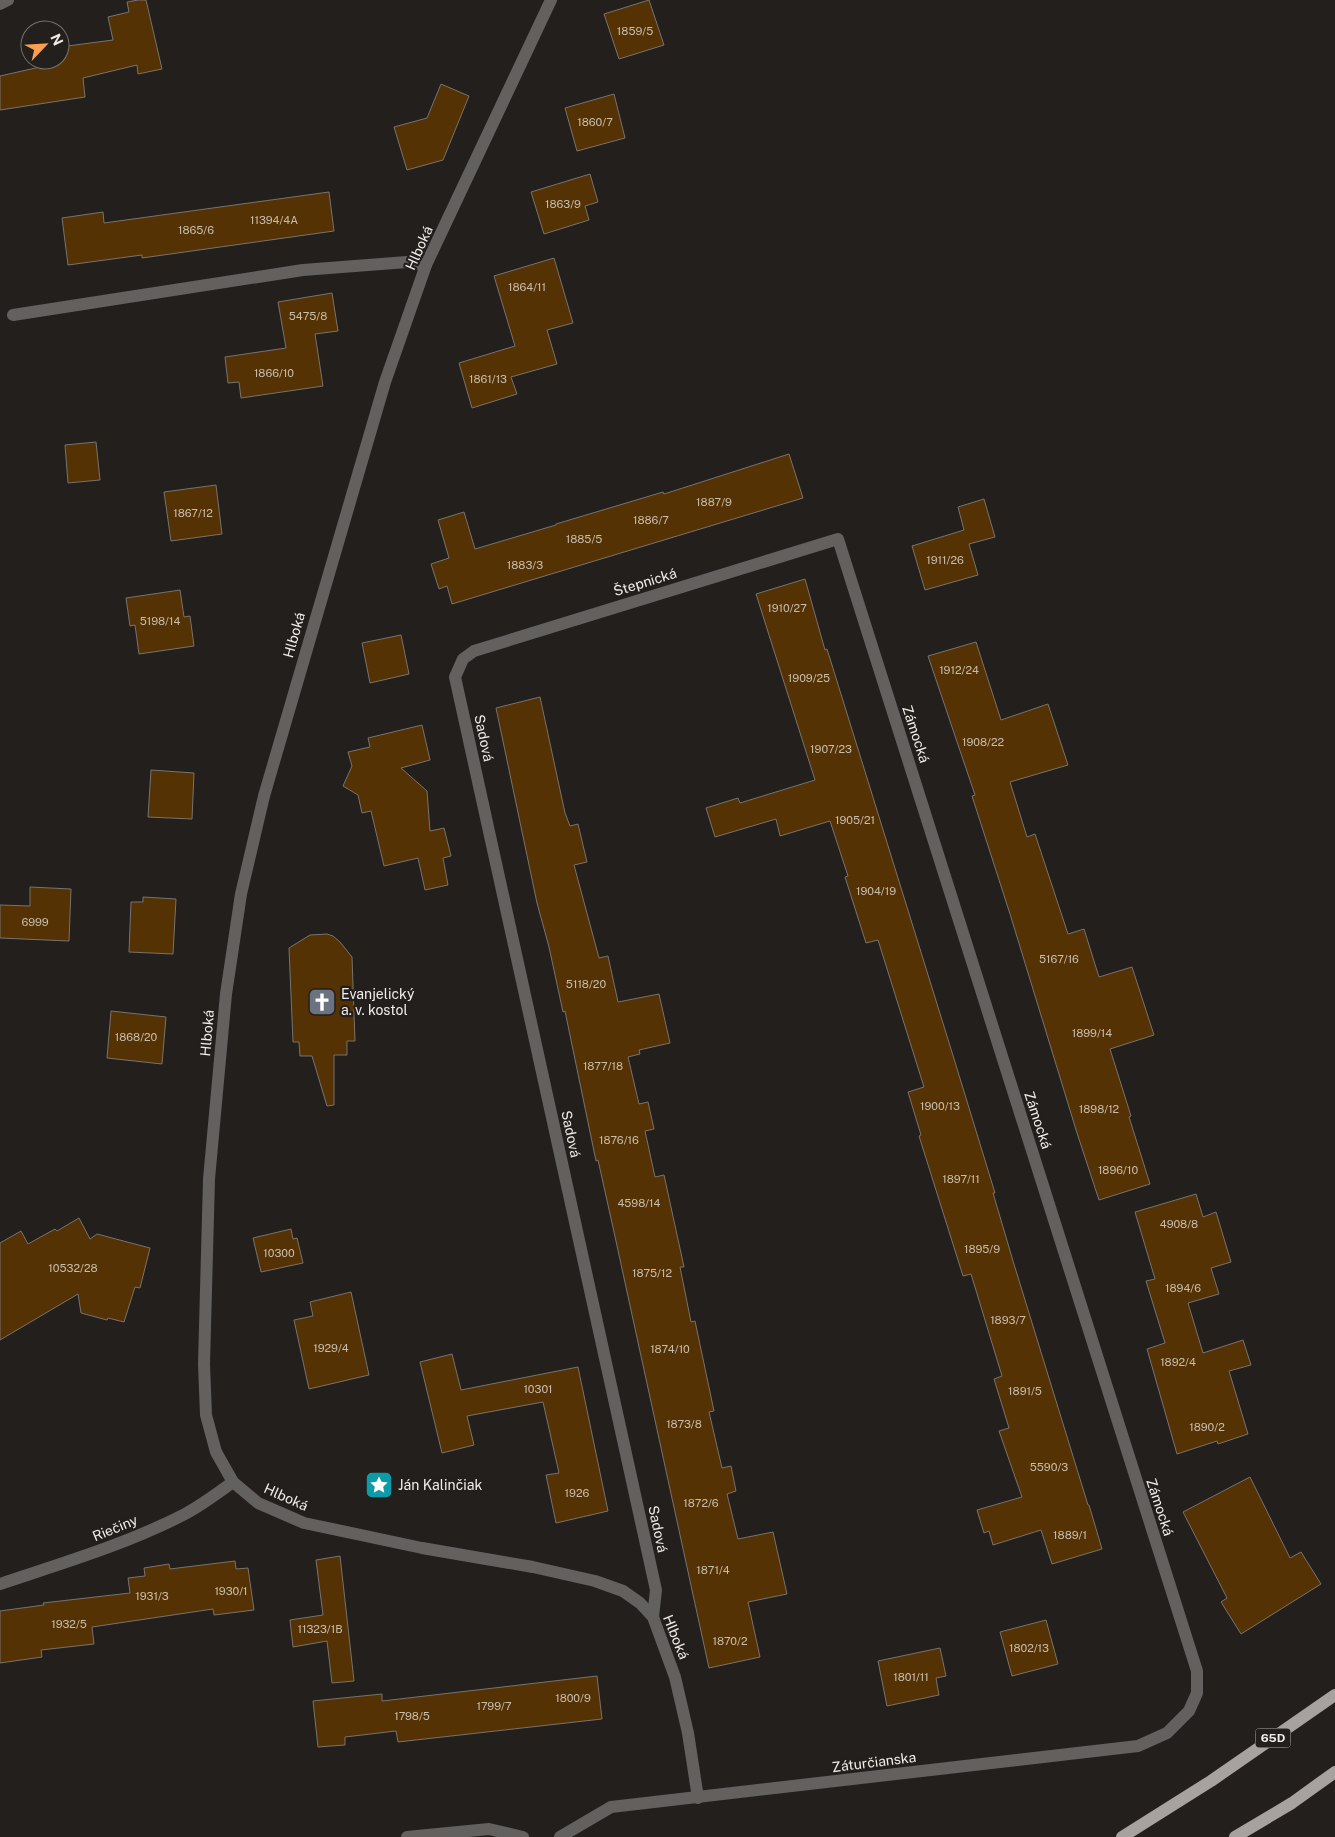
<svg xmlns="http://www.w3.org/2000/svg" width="1335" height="1837" font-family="'Public Sans',sans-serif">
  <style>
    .building { fill: #553203; stroke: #78736f }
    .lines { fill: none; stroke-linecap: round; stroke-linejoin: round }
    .street { stroke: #636060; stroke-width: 12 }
    .primary { stroke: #a7a1a0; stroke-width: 12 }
    .labels { text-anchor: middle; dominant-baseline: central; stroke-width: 4.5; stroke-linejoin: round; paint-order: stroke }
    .number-label { font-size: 11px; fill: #c8beb0 }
    .shield { fill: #231f1c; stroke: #b2afac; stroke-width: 1 }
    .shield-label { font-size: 12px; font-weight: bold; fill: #efedea }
    .street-label { font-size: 14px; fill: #efedea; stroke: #231f1c }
    .poi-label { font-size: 14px; fill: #efedea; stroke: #231f1c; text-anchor: start }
  </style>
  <rect width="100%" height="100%" fill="#231f1c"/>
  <g class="building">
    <path d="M138 0H146L162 69 138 74 137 65 83 78 85 97 0 110V76L40 67 39 60H60V47L113 40 108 17 129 12 127 2Z"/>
    <path d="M649 0 664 45 619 59 604 14Z"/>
    <path d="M441 84 469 96 443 160 407 170 394 127 427 118Z"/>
    <path d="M614 94 625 138 577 151 565 108Z"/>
    <path d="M590 174 598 202 585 206 589 220 544 234 531 192Z"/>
    <path d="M329 192 334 231 142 258V255L68 265 62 218 103 212 104 223Z"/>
    <path d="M554 258 573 323 547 330 557 364 511 377 517 394 472 408 459 363 515 346 494 276Z"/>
    <path d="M332 293 338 331 315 334 323 386 241 398 239 382 228 383 225 357 286 348 278 302Z"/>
    <path d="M96 442 100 480 68 483 65 445Z"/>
    <path d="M789 454 803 498 452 604 447 586 439 589 431 564 449 558 438 520 464 512 475 549 556 525V524L663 492 664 494Z"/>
    <path d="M216 485 222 534 171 541 164 492Z"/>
    <path d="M984 499 995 537 969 544 978 575 925 590 912 546 964 530 958 507Z"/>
    <path d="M805 579 825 650 827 649 951 1049 995 1193H993L1013 1261 1088 1505H1089L1102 1549 1052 1564 1041 1530 993 1545 989 1531 984 1533 977 1510 1022 1497 999 1431 1009 1428 994 1379 1002 1376 971 1274 963 1276 919 1136 921 1135 908 1092 924 1087 878 940 866 943 845 877 848 876 830 821 780 836 776 819 715 837 706 808 738 798 740 803 815 780 756 594Z"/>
    <path d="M180 590 184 617 190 616 194 646 139 654 135 625 130 626 126 598Z"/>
    <path d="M401 635 409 674 370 683 362 643Z"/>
    <path d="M976 642 1001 720 1048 704 1068 765 1010 782 1027 837 1035 834 1068 934 1084 929 1099 977 1132 967 1154 1035 1110 1049 1131 1116 1129 1117 1150 1184 1099 1200 1077 1133 1010 914 972 796 975 795 928 656Z"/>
    <path d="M540 697 565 813 570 826 578 824 587 862 574 865 599 958 608 956 618 1002 659 994 670 1043 639 1050 640 1054 628 1057 639 1104 648 1102 654 1129 645 1131 655 1177 664 1175 684 1267H680L691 1322 695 1321 714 1411 709 1412 722 1468 731 1466 736 1491 727 1494 738 1539 773 1532 787 1594 748 1602 760 1657 709 1668 614 1232 598 1160 596 1161 565 1011 563 1012 549 947 537 903 496 708Z"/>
    <path d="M422 725 430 760 401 768 427 791 430 831 444 828 451 856 443 858 448 885 425 890 418 858 384 866 371 811 362 813 358 795 343 786 352 766 348 752 370 747 368 738Z"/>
    <path d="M151 770 194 773 192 819 148 817Z"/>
    <path d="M30 887 71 889 69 941 0 938V905L30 906Z"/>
    <path d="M143 897 176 899 173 954 129 952 131 902H143Z"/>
    <path d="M327 934 333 936 340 942 352 957 355 1041H347V1055H334V1105L327 1106 312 1056H300L299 1042H293L289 948 310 935Z"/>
    <path d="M111 1011 166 1017 162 1064 107 1058Z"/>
    <path d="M1196 1194 1203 1217 1216 1212 1231 1262 1211 1268 1219 1294 1188 1303 1203 1353 1243 1340 1251 1365 1229 1371 1248 1434 1218 1444 1217 1441 1177 1454 1147 1349 1165 1343 1146 1281 1155 1279 1135 1212Z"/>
    <path d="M79 1218 90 1239 97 1234 150 1248 140 1288 135 1287 124 1322 108 1318 107 1320 81 1313 78 1294 0 1340V1243L21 1231 28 1244 55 1229 57 1231Z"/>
    <path d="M291 1229 293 1239 297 1238 303 1263 261 1272 253 1238Z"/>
    <path d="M351 1292 369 1375 309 1389 294 1320 313 1316 310 1302Z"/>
    <path d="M452 1354 461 1390 578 1367 608 1511 556 1523 546 1475 559 1473 543 1402 467 1416 474 1445 442 1453 420 1362Z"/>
    <path d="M1250 1477 1290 1558 1301 1552 1321 1584 1241 1634 1221 1602 1227 1598 1183 1512Z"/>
    <path d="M340 1556 354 1681 332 1683 327 1641 293 1647 290 1620 323 1615 316 1560Z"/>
    <path d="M235 1561 236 1569 248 1568 254 1610 214 1615 213 1609 92 1627 94 1644 41 1650 42 1657 0 1663V1611L44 1605 43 1603 130 1593 128 1578 145 1576 144 1568 169 1564 170 1569Z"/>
    <path d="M1046 1620 1058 1664 1012 1676 1000 1632Z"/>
    <path d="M940 1648 946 1676 936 1678 939 1695 887 1706 878 1661Z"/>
    <path d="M597 1676 602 1719 398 1742 396 1731 345 1737V1745L318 1747 313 1701 382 1694V1701Z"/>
  </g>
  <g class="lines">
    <g class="street">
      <path d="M551 0 426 265 385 382 264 796 241 894 226 994 209 1179 204 1364 206 1415 216 1452 233 1482 258 1503 304 1523 422 1548 533 1567 595 1581 623 1591 640 1603 653 1617 675 1677 688 1733 698 1798"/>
      <path d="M0 4 8 0"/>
      <path d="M13 315 303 270 407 262 426 265"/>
      <path d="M0 1584C63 1563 127 1544 185 1514 202 1505 218 1493 233 1482"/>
      <path d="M407 1837 489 1829 523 1837"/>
      <path d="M560 1837 611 1807 1138 1746 1167 1733 1189 1711 1197 1693V1671L838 539 474 651 463 659 455 677 656 1590 653 1617"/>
    </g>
    <g class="primary">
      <path d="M1122 1837 1211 1781 1335 1695"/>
      <path d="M1235 1837 1292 1803 1335 1772"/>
    </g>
  </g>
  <defs>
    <g id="church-square" transform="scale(1.4375)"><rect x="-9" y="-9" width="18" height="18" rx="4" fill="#6b7280" stroke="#231f1c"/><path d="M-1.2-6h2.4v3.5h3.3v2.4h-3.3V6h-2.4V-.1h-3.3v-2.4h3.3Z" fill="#fff"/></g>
    <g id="sight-square" transform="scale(1.4375)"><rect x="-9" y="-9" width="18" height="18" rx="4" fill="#0f9aa8" stroke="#231f1c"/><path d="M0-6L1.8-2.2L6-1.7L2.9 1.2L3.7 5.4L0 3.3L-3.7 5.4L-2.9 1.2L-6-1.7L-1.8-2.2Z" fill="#fff"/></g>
  </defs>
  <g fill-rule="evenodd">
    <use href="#church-square" x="322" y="1002"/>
    <use href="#sight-square" x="379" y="1485"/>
  </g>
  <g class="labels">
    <g class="number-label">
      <text x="635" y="31">1859/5</text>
      <text x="595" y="122">1860/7</text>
      <text x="563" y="204">1863/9</text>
      <text x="274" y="220">11394/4A</text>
      <text x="196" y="230">1865/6</text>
      <text x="527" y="287">1864/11</text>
      <text x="308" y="316">5475/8</text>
      <text x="274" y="373">1866/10</text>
      <text x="488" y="379">1861/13</text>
      <text x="714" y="502">1887/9</text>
      <text x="193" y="513">1867/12</text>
      <text x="651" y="520">1886/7</text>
      <text x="584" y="539">1885/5</text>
      <text x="945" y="560">1911/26</text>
      <text x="525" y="565">1883/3</text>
      <text x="787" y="608">1910/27</text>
      <text x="160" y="621">5198/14</text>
      <text x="959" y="670">1912/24</text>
      <text x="809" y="678">1909/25</text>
      <text x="983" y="742">1908/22</text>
      <text x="831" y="749">1907/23</text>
      <text x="855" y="820">1905/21</text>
      <text x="876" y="891">1904/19</text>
      <text x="35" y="922">6999</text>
      <text x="1059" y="959">5167/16</text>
      <text x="586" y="984">5118/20</text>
      <text x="1092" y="1033">1899/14</text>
      <text x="136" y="1037">1868/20</text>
      <text x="603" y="1066">1877/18</text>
      <text x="940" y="1106">1900/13</text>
      <text x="1099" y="1109">1898/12</text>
      <text x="619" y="1140">1876/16</text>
      <text x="1118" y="1170">1896/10</text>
      <text x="961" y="1179">1897/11</text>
      <text x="639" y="1203">4598/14</text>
      <text x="1179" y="1224">4908/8</text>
      <text x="982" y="1249">1895/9</text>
      <text x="279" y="1253">10300</text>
      <text x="73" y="1268">10532/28</text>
      <text x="652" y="1273">1875/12</text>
      <text x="1183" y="1288">1894/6</text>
      <text x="1008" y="1320">1893/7</text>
      <text x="331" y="1348">1929/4</text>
      <text x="670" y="1349">1874/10</text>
      <text x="1178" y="1362">1892/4</text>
      <text x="538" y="1389">10301</text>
      <text x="1025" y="1391">1891/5</text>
      <text x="684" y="1424">1873/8</text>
      <text x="1207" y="1427">1890/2</text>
      <text x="1049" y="1467">5590/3</text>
      <text x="577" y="1493">1926</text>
      <text x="701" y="1503">1872/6</text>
      <text x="1070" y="1535">1889/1</text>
      <text x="713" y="1570">1871/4</text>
      <text x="231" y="1591">1930/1</text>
      <text x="152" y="1596">1931/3</text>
      <text x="69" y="1624">1932/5</text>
      <text x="320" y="1629">11323/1B</text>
      <text x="730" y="1641">1870/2</text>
      <text x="1029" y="1648">1802/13</text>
      <text x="911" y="1677">1801/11</text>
      <text x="573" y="1698">1800/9</text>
      <text x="494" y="1706">1799/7</text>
      <text x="412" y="1716">1798/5</text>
    </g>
    <rect class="shield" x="1255.5" y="1728.5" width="35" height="19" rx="4"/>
    <g class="shield-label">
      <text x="1273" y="1738">65D</text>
    </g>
    <g class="street-label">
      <text transform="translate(419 248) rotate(-66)">Hlboká</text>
      <text transform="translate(645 582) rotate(-17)">Štepnická</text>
      <text transform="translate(294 635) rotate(-74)">Hlboká</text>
      <text transform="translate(916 734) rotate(72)">Zámocká</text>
      <text transform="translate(484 738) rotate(78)">Sadová</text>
      <text transform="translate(207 1033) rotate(-85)">Hlboká</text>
      <text transform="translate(1038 1120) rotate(72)">Zámocká</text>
      <text transform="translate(571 1134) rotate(78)">Sadová</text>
      <text transform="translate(286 1497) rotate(24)">Hlboká</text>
      <text transform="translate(1160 1507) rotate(72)">Zámocká</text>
      <text transform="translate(115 1528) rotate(-22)">Riečiny</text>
      <text transform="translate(658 1529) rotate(78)">Sadová</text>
      <text transform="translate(676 1637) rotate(68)">Hlboká</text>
      <text transform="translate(874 1762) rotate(-7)">Záturčianska</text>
    </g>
    <g class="poi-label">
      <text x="341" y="994">Evanjelický<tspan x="341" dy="16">a. v. kostol</tspan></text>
      <text x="398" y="1485">Ján Kalinčiak</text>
    </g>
  </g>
  <g transform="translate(45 45) rotate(65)"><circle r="24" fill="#231f1c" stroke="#75716e"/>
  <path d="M0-4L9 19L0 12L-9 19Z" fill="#fa9f4e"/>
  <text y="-8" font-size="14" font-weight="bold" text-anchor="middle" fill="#efedea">N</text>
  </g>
</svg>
